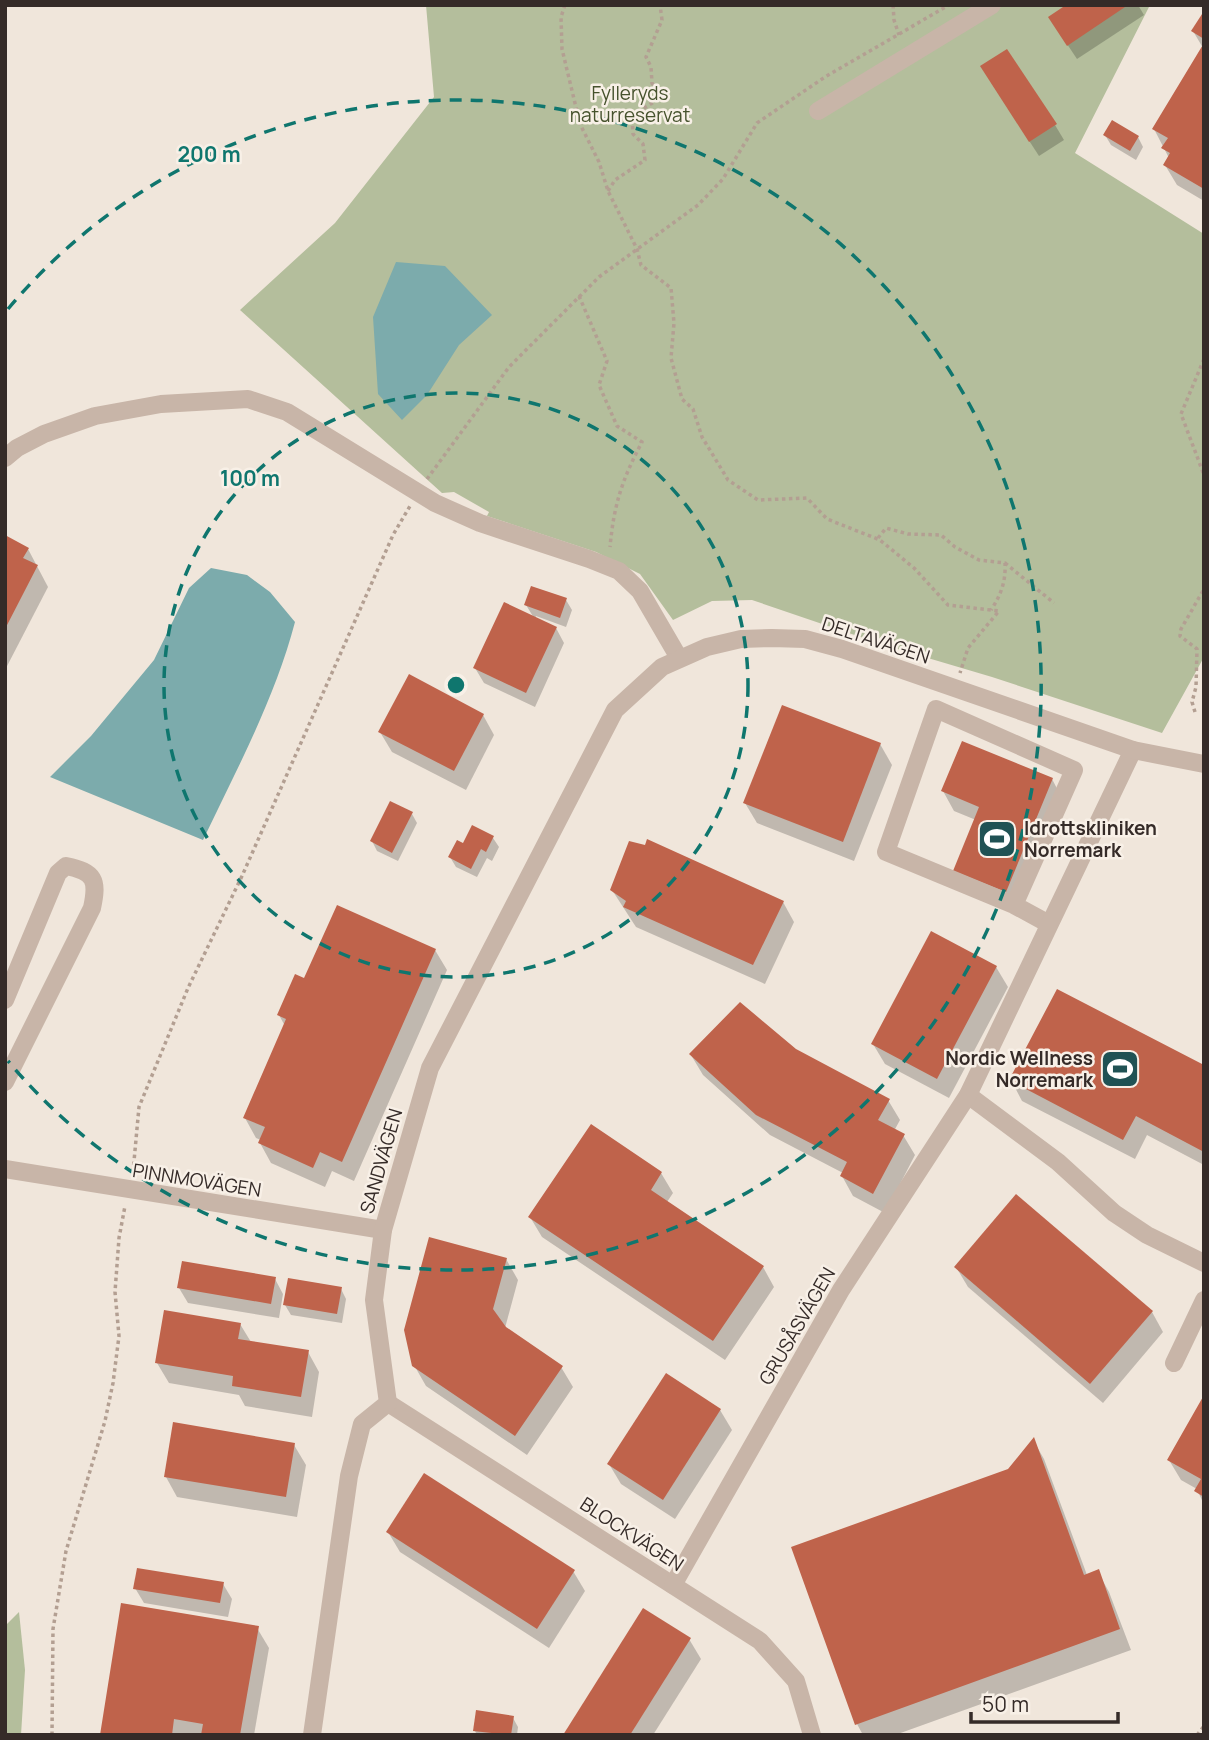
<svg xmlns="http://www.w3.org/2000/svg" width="1209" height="1740" font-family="Manrope,sans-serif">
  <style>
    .green { fill: #b4be9c }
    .water { fill: #7cabac }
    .shadow { fill: #0003 }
    .building { fill: #bf634b }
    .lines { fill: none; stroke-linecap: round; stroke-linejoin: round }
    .path { stroke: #b39f92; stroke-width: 3.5; stroke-dasharray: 3.5 3.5; stroke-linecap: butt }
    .minor { stroke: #c8b5a8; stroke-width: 18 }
    .ring { fill: none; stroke: #0f766e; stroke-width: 3.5; stroke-dasharray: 12 9 }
    .labels { text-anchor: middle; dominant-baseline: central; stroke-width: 5; stroke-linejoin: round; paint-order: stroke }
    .park-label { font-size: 19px; fill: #46522d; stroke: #f8f0e7 }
    .street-label { font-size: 19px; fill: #352b28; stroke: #f8f0e7 }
    .poi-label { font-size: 19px; font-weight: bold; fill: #352b28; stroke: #f8f0e7; text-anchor: start }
    .centre { fill: #0f766e; stroke: #f8f0e7; stroke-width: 3.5 }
    .ring-label { font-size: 21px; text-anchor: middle; font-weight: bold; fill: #0f766e; stroke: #f8f0e7; stroke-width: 5; stroke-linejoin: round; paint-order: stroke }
  </style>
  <rect width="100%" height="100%" fill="#f0e6db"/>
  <g class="green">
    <path d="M426 5H1150L1075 153 1204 234V657L1162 733 992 677 884 645 752 600 712 601 673 620 640 574 596 552 487 516 489 512 454 492 442 493 240 310 335 223 434 97Z"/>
    <path d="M19 1612 25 1670 21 1735H5V1626Z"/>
  </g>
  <g class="water">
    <path d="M396 262 445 266 492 315 459 345 427 395 402 420 378 394 373 317Z"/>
    <path d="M211 568 247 575 270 592 295 622C275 698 237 769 203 840L50 777 91 736 154 660 189 588Z"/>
  </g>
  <g class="shadow">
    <path d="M1069 5H1138L1144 15 1077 59 1059 32Z"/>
    <path d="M1204 14V201L1177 185 1165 165 1169 158 1154 129 1203 48 1193 31Z"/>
    <path d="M991 82 1055 125 1064 140 1039 156Z"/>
    <path d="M1105 135 1138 137 1143 147 1136 160 1111 145Z"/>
    <path d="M5 537 28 549 48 587 5 670Z"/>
    <path d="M566 600 572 610 566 627 536 616 535 619 556 628 564 643 535 707 484 683 475 668 534 618 526 605Z"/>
    <path d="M483 715 494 735 466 790 392 752 380 732Z"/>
    <path d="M880 744 892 765 854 861 757 823 745 803Z"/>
    <path d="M1052 779 1063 800 1017 911 967 891 976 820 954 811 943 791Z"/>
    <path d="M412 814 417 823 398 861 377 851 372 841Z"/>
    <path d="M493 838 499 847 492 861 487 858 477 877 456 867 450 857 464 845Z"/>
    <path d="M612 890 783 902 794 922 765 984 636 927Z"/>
    <path d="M435 950 447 970 354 1181 332 1171 325 1187 271 1163 260 1143 261 1140 256 1138 245 1118 285 1026 279 1015 305 981Z"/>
    <path d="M996 967 1008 987 949 1098 885 1064 873 1044Z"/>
    <path d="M795 1050 888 1100 900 1120 894 1131 903 1135 915 1155 885 1213 853 1196 842 1176 843 1173 770 1135 703 1075 691 1055Z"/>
    <path d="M1204 1067V1165L1147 1135 1135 1159 1022 1101 1011 1080Z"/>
    <path d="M661 1173 673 1193 667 1202 763 1267 774 1287 725 1360 542 1237 530 1217Z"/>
    <path d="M506 1259 518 1280 505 1328 561 1367 573 1387 527 1455 426 1386 414 1365Z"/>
    <path d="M956 1267 1152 1312 1163 1332 1103 1403 968 1287Z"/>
    <path d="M275 1279 283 1294 279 1318 188 1303 179 1288Z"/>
    <path d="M341 1289 346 1299 342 1323 291 1315 285 1305Z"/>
    <path d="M240 1324 251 1342 308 1352 319 1372 312 1417 245 1406 239 1395 169 1383 157 1363Z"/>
    <path d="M1204 1399V1505L1197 1489 1181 1480 1169 1460Z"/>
    <path d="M720 1410 732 1430 675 1519 621 1484 609 1464Z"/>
    <path d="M1033 1440 1044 1459 1087 1575 1098 1572 1109 1592 1131 1650 895 1735H863L857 1724 793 1548 1009 1470Z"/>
    <path d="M294 1445 306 1465 297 1517 177 1497 166 1477Z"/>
    <path d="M388 1532 573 1571 585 1591 549 1648 400 1552Z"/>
    <path d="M223 1584 232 1599 228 1617 144 1603 135 1588Z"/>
    <path d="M257 1628 269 1648 254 1735H101Z"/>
    <path d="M689 1639 701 1659 653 1735H565Z"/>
    <path d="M513 1718 518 1727 517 1735H477L475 1731Z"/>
  </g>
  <g class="building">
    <path d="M1066 5H1128L1067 46 1048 17Z"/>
    <path d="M1204 11V39L1191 31Z"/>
    <path d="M1204 43V189L1163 165 1170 153 1161 148 1168 138 1152 129Z"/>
    <path d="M1007 49 1057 124 1029 142 980 66Z"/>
    <path d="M1112 120 1139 136 1130 151 1103 135Z"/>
    <path d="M5 535 29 548 23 558 38 565 5 629Z"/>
    <path d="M531 586 567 598 560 618 524 605Z"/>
    <path d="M504 602 557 627 526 693 473 668Z"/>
    <path d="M409 674 484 714 454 771 378 732Z"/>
    <path d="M782 705 881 743 843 842 743 803Z"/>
    <path d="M962 741 1053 778 1006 892 953 871 979 807 941 791Z"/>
    <path d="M390 801 413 812 392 853 370 841Z"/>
    <path d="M472 825 494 836 486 852 481 849 471 869 448 857 457 840 463 843Z"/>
    <path d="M647 839 784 901 753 965 623 907 626 901 610 890 629 841 645 845Z"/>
    <path d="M337 905 436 949 342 1162 320 1152 313 1168 258 1143 265 1127 243 1118 286 1019 277 1015 295 974 304 978Z"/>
    <path d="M931 931 997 966 937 1079 871 1044Z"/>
    <path d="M1057 989 1204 1065V1152L1136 1116 1123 1140 1009 1080Z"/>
    <path d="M740 1002 796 1049 890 1099 878 1120 905 1134 873 1194 840 1176 847 1162 756 1115 689 1054Z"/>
    <path d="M591 1124 662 1172 651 1190 764 1266 713 1341 528 1217Z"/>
    <path d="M1016 1194 1153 1311 1090 1384 954 1267Z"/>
    <path d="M429 1237 507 1258 493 1309 506 1327 563 1366 515 1436 412 1366 404 1330Z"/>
    <path d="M182 1261 276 1277 271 1304 177 1288Z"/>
    <path d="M288 1278 342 1287 337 1314 283 1305Z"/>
    <path d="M164 1310 241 1323 238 1339 309 1350 301 1397 232 1386 233 1376 155 1363Z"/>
    <path d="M666 1373 721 1409 663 1500 607 1464Z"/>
    <path d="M1204 1395V1497L1194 1491 1201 1479 1167 1460Z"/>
    <path d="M173 1422 295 1443 286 1497 164 1477Z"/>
    <path d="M1034 1437 1084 1575 1099 1569 1120 1629 855 1725 791 1547 1008 1469Z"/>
    <path d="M424 1473 575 1570 537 1629 386 1532Z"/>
    <path d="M137 1568 224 1582 220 1603 133 1589Z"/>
    <path d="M121 1603 259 1626 240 1735H201L203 1724 174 1719 172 1735H100Z"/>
    <path d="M643 1608 691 1638 630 1735H563Z"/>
    <path d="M476 1710 514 1716 511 1735 473 1731Z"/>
  </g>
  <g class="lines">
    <g class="path">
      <path d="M565 5 561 17 562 49 580 124 599 162 608 191 637 249 641 265 671 288 674 323 671 358 682 399 693 409 702 437 728 480 758 500 807 498 827 519 880 540 914 568 948 605 999 611 968 648 960 673"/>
      <path d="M893 5 894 20 899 35"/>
      <path d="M608 191 615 180 645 160 643 144 633 134 632 115 661 98 652 83 651 67 646 57 662 20 660 5"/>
      <path d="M579 296 607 361 599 385 617 426 642 442C622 480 614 504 610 547"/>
      <path d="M1204 359 1181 414 1204 475"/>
      <path d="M427 479 509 367 599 277 698 205 723 179 757 123 825 77 949 5"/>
      <path d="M878 538 886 528 908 534 941 535 955 547 979 560 1005 563C1006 581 1001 595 991 610"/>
      <path d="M1005 563 1054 603"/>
      <path d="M1195 712 1192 702 1196 687 1197 649 1180 636 1181 629 1204 589"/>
      <path d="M133 1172 139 1107 188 988 242 876 393 535 410 506"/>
      <path d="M52 1735 53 1629 66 1551 105 1421 113 1383 119 1336 115 1292 119 1238 125 1206"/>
      <path d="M1197 1735 1204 1726"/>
    </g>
    <g class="minor">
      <path d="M818 111 992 5"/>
      <path d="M5 458 17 448 44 434 95 416 161 404 248 399 287 412 435 503 480 523 589 559 619 571 640 591 679 658"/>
      <path d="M1014 905 1074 770 936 709 886 852 1014 905 1049 924"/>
      <path d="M5 1000 58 873 66 866C95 872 98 880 92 908L5 1082"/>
      <path d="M968 1095 1058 1162 1114 1213 1147 1235 1204 1263"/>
      <path d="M5 1169 383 1230"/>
      <path d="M1174 1363 1204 1300"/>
      <path d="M388 1403 760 1641 796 1681 812 1735"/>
      <path d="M673 1585 841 1290 968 1095 1133 750"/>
      <path d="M312 1735 349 1476 362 1424 388 1403 374 1300 383 1230 430 1068 615 710 662 667 707 647 741 639 772 638 805 639 842 649 1133 750 1204 764"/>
    </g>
  </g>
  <g class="ring">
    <circle cx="456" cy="685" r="292"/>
    <path d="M8 309A585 585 0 1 1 8 1061"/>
  </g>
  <defs>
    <g id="stadium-square" transform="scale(2.0125)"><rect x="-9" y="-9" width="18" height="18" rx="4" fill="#205254" stroke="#f8f0e7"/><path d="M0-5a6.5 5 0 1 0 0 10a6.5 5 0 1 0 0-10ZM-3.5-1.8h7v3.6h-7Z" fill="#fff"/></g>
  </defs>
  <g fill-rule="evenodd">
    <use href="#stadium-square" x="997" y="839"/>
    <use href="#stadium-square" x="1120" y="1069"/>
  </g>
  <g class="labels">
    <g class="park-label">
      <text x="630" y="93">Fylleryds<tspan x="630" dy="22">naturreservat</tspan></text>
    </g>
    <g class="street-label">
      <text transform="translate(876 640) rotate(18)">DELTAVÄGEN</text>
      <text transform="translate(381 1161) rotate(-74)">SANDVÄGEN</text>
      <text transform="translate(197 1180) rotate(9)">PINNMOVÄGEN</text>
      <text transform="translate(797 1326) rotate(-60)">GRUSÅSVÄGEN</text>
      <text transform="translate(632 1534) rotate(33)">BLOCKVÄGEN</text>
    </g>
    <g class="poi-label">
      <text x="1024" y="828">Idrottskliniken<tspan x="1024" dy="22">Norremark</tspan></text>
      <text x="1093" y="1058" text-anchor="end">Nordic Wellness<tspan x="1093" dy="22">Norremark</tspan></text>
    </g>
  </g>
  <circle cx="456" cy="685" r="10" class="centre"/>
  <g class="ring-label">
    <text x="209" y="162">200 m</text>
    <text x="250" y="486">100 m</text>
  </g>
  <rect width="1209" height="1740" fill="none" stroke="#352b28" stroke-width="14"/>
  <path d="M971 1712v10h147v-10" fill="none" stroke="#352b28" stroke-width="3.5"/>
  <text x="982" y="1712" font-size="21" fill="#352b28" stroke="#f8f0e7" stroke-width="5" paint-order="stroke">50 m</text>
</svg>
